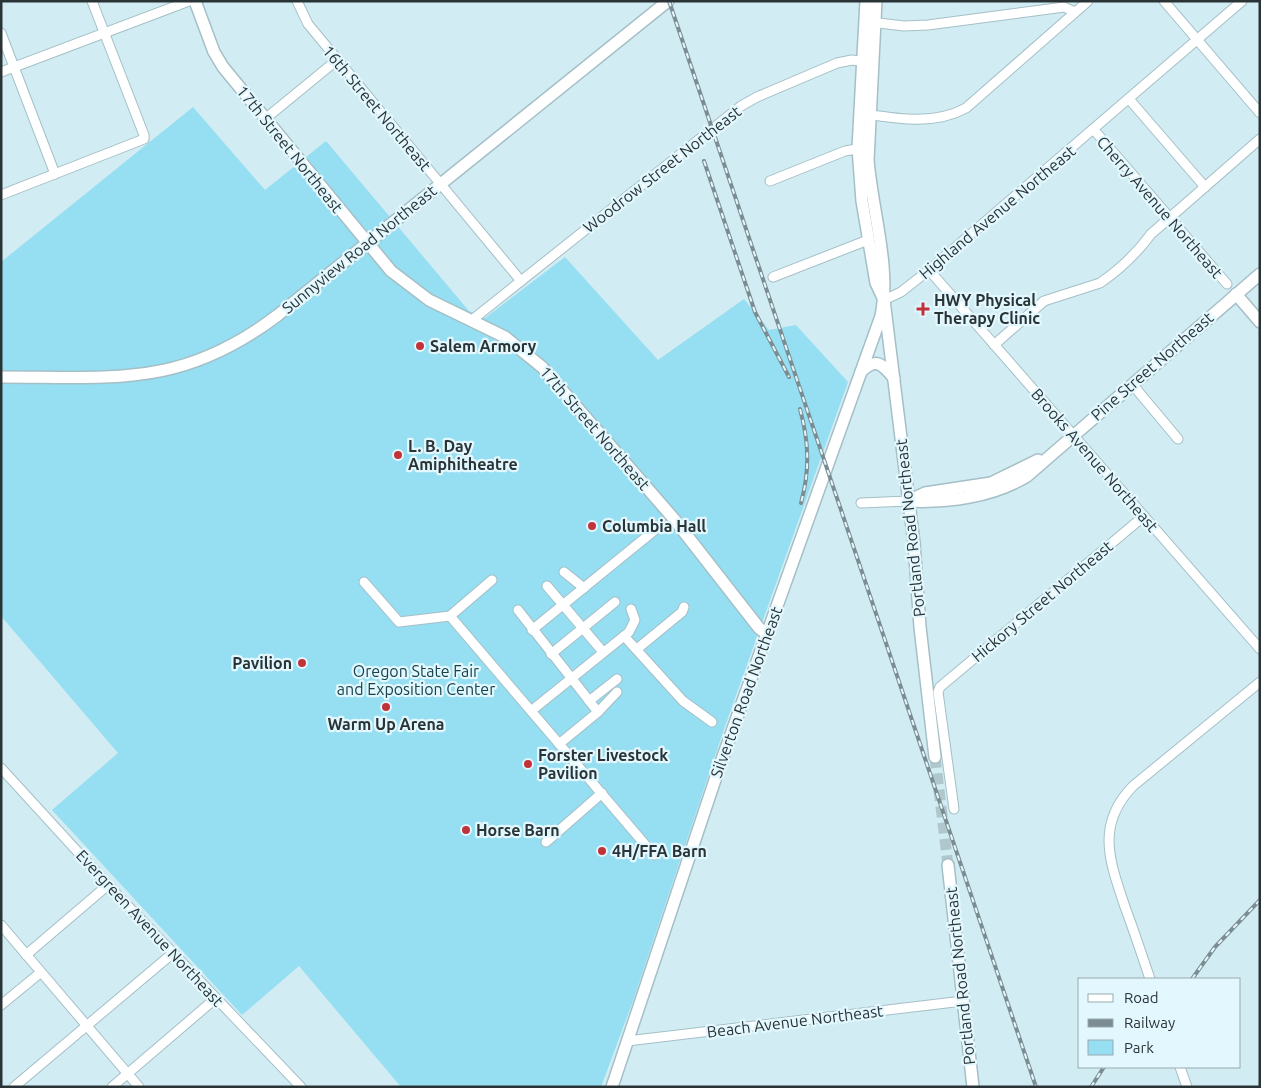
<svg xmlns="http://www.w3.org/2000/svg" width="1261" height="1088" font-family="Ubuntu,sans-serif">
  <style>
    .green { fill: #96def1 }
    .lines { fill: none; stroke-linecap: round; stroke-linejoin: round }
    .major-tunnel { stroke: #b0c7cd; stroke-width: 11; stroke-dasharray: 11 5.5; stroke-linecap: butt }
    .minor-casing { stroke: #a5bfc7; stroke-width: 11 }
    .major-casing { stroke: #a5bfc7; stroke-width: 14 }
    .minor { stroke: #fff; stroke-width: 9 }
    .major { stroke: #fff; stroke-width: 11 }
    .rail-casing { stroke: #7b8d92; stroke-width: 4 }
    .rail { stroke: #e2f8fe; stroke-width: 2; stroke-dasharray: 5.5; stroke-linecap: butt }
    .poi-dot { fill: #c23339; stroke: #e2f8fe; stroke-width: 2 }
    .labels { text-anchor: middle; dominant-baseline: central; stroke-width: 4.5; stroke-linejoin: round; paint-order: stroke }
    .street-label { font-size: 16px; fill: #2a3437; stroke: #e2f8fe }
    .poi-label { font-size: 16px; font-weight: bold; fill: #2a3437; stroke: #e2f8fe; text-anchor: start }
    .park-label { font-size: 16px; fill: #18424c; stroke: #e2f8fe }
  </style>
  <rect width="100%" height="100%" fill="#d1ecf3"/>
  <path class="green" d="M193 107 265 190 326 141 469 311 485 318 565 257 658 360 744 299 769 330 796 325 848 382 724 729 634 998 601 1087H401L299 966 242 1015 52 810 118 753 1 616V262Z"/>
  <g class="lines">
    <path class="major-tunnel" d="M935 757 948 865"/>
    <g class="minor-casing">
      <g id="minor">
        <path d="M297 1 308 24 521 281"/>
        <path d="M1164 1 1260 113"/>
        <path d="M870 22 904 26 928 25 1064 7 1075 12"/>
        <path d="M1 33 55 174"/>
        <path d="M1 72 189 1"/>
        <path d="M1129 99 1205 187"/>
        <path d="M866 114C899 119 935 125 966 108L1088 1"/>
        <path d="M265 119 337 60"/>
        <path d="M1094 130 1227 284"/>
        <path d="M770 181 845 151 863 148"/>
        <path d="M1 195 144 139V135L92 1"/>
        <path d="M929 270 1260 649"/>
        <path d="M773 277 868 240"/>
        <path d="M884 300 901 292 929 270 1242 1"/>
        <path d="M472 320 741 106 757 97 837 63 852 60 867 62"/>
        <path d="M994 345 1044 301 1100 283C1119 270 1137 253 1151 234L1260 139"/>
        <path d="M1132 384 1178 439"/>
        <path d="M861 503 908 501"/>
        <path d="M564 572 584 588"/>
        <path d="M364 582 399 622 450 616 492 580"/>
        <path d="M547 586 603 652"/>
        <path d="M518 610 598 712 559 744"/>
        <path d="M450 616 654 855"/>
        <path d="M532 630 661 525"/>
        <path d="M624 636 683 701 712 722"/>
        <path d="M637 649 682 612 684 607"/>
        <path d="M551 654 615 602"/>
        <path d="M589 701 617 679"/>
        <path d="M531 711 629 632 635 620 631 609"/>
        <path d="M598 712 617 692"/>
        <path d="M1 768 108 885 301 1087"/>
        <path d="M954 809 938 692 940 687 1144 516"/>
        <path d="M546 842 602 793"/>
        <path d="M1 925 139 1087"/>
        <path d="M26 955 108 885"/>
        <path d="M1150 979C1142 955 1134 931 1125 907 1110 862 1095 825 1133 786L1260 682"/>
        <path d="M1 1005 40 973"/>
        <path d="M627 1041 963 1001"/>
        <path d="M1180 1067 1187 1087"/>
        <path d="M14 1087 173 953"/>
        <path d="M112 1087 216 998"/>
      </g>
    </g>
    <g class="major-casing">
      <g id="major">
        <path d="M195 1 214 52 223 67 391 271 429 300 505 337 542 367 674 519 759 628 767 634"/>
        <path d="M866 1 858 148 862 201 876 283 884 300 914 543 920 627 935 757"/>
        <path d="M1236 294 1260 322"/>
        <path d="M861 372C876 356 883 365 894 378"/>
        <path d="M1 377C115 377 182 388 278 315L668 1"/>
        <path d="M910 500 925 493 991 483 1038 460"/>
        <path d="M908 501C947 503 993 497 1027 476L1260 274"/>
        <path d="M948 865 973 1087"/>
        <path d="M612 1087 720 765 881 316C891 268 872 210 868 160L876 1"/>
      </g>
    </g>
    <use href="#minor" class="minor"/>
    <use href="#major" class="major"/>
    <g class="rail-casing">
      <g id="rail">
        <path d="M669 1 1036 1087"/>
        <path d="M704 161 755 312 789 377"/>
        <path d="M800 409C809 442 810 470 801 503"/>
        <path d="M1192 979 1215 947 1260 900"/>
        <path d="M1091 1087 1104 1067"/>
      </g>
    </g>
    <use href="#rail" class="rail"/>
  </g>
  <g class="poi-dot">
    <path d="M920.5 301.5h5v5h5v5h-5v5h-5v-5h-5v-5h5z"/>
    <circle cx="420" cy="346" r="5"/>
    <circle cx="398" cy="455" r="5"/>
    <circle cx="592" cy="526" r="5"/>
    <circle cx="302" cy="663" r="5"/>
    <circle cx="386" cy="707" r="5"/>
    <circle cx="528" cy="764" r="5"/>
    <circle cx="466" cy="830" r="5"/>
    <circle cx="602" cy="851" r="5"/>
  </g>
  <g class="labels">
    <g class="street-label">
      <text transform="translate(377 108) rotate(50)">16th Street Northeast</text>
      <text transform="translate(290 149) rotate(51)">17th Street Northeast</text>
      <text transform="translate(662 169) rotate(-38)">Woodrow Street Northeast</text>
      <text transform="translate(1160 207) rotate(49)">Cherry Avenue Northeast</text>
      <text transform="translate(997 212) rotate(-40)">Highland Avenue Northeast</text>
      <text transform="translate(359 249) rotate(-39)">Sunnyview Road Northeast</text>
      <text transform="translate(1152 366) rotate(-41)">Pine Street Northeast</text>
      <text transform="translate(595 428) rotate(49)">17th Street Northeast</text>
      <text transform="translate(1095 460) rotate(49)">Brooks Avenue Northeast</text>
      <text transform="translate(910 528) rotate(-96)">Portland Road Northeast</text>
      <text transform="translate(1042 601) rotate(-40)">Hickory Street Northeast</text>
      <text transform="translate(746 692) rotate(-70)">Silverton Road Northeast</text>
      <text transform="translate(150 928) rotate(47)">Evergreen Avenue Northeast</text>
      <text transform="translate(960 976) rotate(-96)">Portland Road Northeast</text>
      <text transform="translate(795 1021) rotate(-7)">Beach Avenue Northeast</text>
    </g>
    <g class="poi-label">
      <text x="934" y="300">HWY Physical<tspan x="934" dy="18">Therapy Clinic</tspan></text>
      <text x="430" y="346">Salem Armory</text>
      <text x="408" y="446">L. B. Day<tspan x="408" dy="18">Amiphitheatre</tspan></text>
      <text x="602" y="526">Columbia Hall</text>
      <text x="292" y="663" text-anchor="end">Pavilion</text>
      <text x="386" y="724" text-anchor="middle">Warm Up Arena</text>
      <text x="538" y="755">Forster Livestock<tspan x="538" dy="18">Pavilion</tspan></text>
      <text x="476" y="830">Horse Barn</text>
      <text x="612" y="851">4H/FFA Barn</text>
    </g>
    <g class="park-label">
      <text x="416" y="671">Oregon State Fair<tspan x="416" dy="18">and Exposition Center</tspan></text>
    </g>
  </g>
  <rect width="1261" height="1088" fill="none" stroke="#2a3437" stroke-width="5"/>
  <rect x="1078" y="978" width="162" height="90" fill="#e2f8fe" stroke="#98aaae"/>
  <rect x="1088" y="994" width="25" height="8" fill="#ffffff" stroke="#98aaae"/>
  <text x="1124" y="1003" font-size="15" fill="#2a3437">Road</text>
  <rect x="1088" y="1019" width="25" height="8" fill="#7b8d92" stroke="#98aaae"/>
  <text x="1124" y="1028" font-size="15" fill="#2a3437">Railway</text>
  <rect x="1088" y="1040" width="25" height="15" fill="#96def1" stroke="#98aaae"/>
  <text x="1124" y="1053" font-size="15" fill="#2a3437">Park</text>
</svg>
